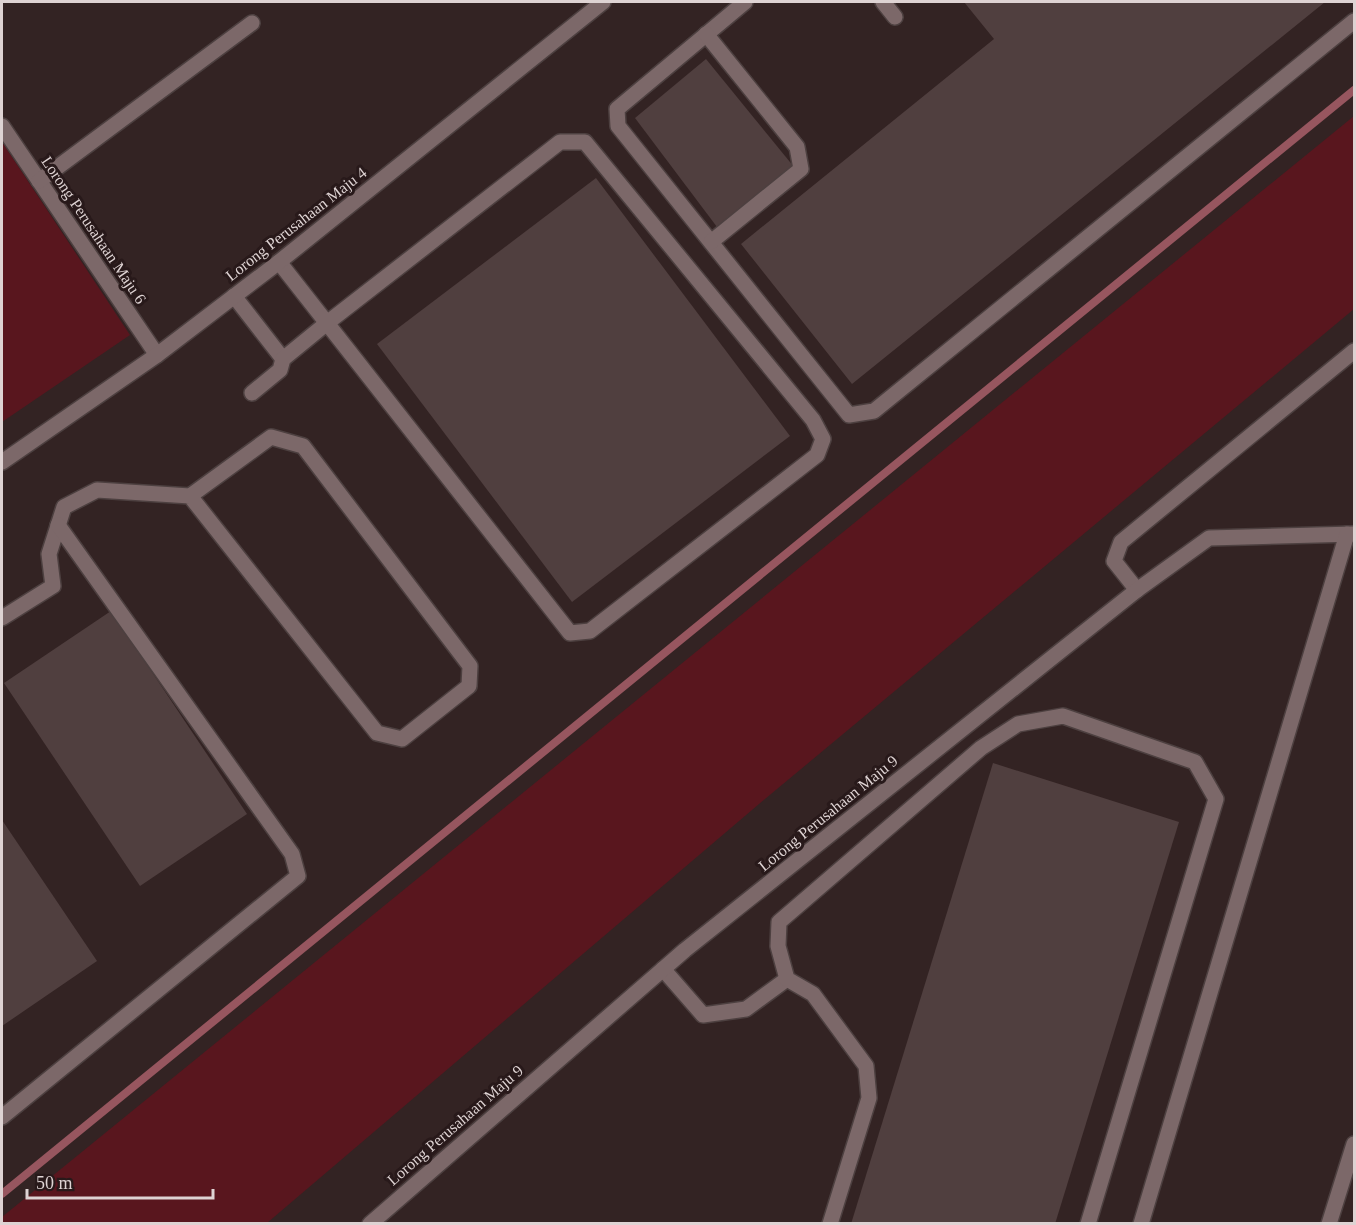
<svg xmlns="http://www.w3.org/2000/svg" width="1356" height="1225" font-family="'Times New Roman',serif">
  <style>
    .green { fill: #59161e }
    .lines { fill: none; stroke-linecap: round; stroke-linejoin: round }
    .stream { stroke: #97565f; stroke-width: 8 }
    .building { fill: #503f3f }
    .minor-casing { stroke: #4d4040; stroke-width: 18 }
    .minor { stroke: #7c6869; stroke-width: 15 }
    .labels { text-anchor: middle; dominant-baseline: central; stroke-width: 6; stroke-linejoin: round; paint-order: stroke }
    .street-label { font-size: 16px; fill: #ded3d3; stroke: #28191a }
  </style>
  <rect width="100%" height="100%" fill="#332323"/>
  <g class="green">
    <path d="M1354 116V309L765 799 267 1223H2V1217Z"/>
    <path d="M2 142 130 335 2 422Z"/>
  </g>
  <g class="lines">
    <path class="stream" d="M2 1194 1354 90"/>
  </g>
  <g class="building">
    <path d="M964 2H1325L852 384 741 244 994 39Z"/>
    <path d="M706 59 794 167 717 227 635 118Z"/>
    <path d="M596 178 790 436 572 602 377 344Z"/>
    <path d="M111 611 247 814 140 886 4 683Z"/>
    <path d="M993 763 1179 822 1055 1224H851Z"/>
    <path d="M2 820 97 961 2 1026Z"/>
  </g>
  <g class="lines">
    <g class="minor-casing">
      <g id="minor">
        <path d="M745 2 617 109 618 126 849 415 874 411 1354 21"/>
        <path d="M883 2 895 17"/>
        <path d="M706 34 797 147 801 169 711 242"/>
        <path d="M2 126 157 355"/>
        <path d="M39 181 252 23"/>
        <path d="M234 296 283 359"/>
        <path d="M252 393 280 370 283 359 327 323 560 142H585L813 420 823 439 817 455 590 631 570 633 279 262"/>
        <path d="M2 462 157 355 279 262 603 2"/>
        <path d="M1137 590 1114 561 1121 542 1354 351"/>
        <path d="M2 618 53 586 49 554 64 507 97 490 190 496 271 437 303 446 470 666 469 686 402 739 377 733 190 496"/>
        <path d="M663 969 703 1015 746 1009 787 979"/>
        <path d="M2 1117 298 876 292 854 58 525"/>
        <path d="M370 1224 685 950 1137 590 1209 538 1354 534"/>
        <path d="M830 1224 869 1098 866 1066 813 994 787 979 778 946 779 922 981 748 1018 724 1063 716 1195 762 1216 799 1088 1224"/>
        <path d="M1141 1224 1347 534"/>
        <path d="M1329 1224 1354 1144"/>
      </g>
    </g>
    <use href="#minor" class="minor"/>
  </g>
  <g class="labels">
    <g class="street-label">
      <text transform="translate(296 224) rotate(-38)">Lorong Perusahaan Maju 4</text>
      <text transform="translate(94 230) rotate(56)">Lorong Perusahaan Maju 6</text>
      <text transform="translate(828 813) rotate(-39)">Lorong Perusahaan Maju 9</text>
      <text transform="translate(455 1125) rotate(-41)">Lorong Perusahaan Maju 9</text>
    </g>
  </g>
  <rect width="1356" height="1225" fill="none" stroke="#ded3d3" stroke-width="6"/>
  <path d="M27 1189v9h186v-9" fill="none" stroke="#ded3d3" stroke-width="3"/>
  <text x="36" y="1189" font-size="18" fill="#ded3d3" stroke="#28191a" stroke-width="4.5" paint-order="stroke">50 m</text>
</svg>
